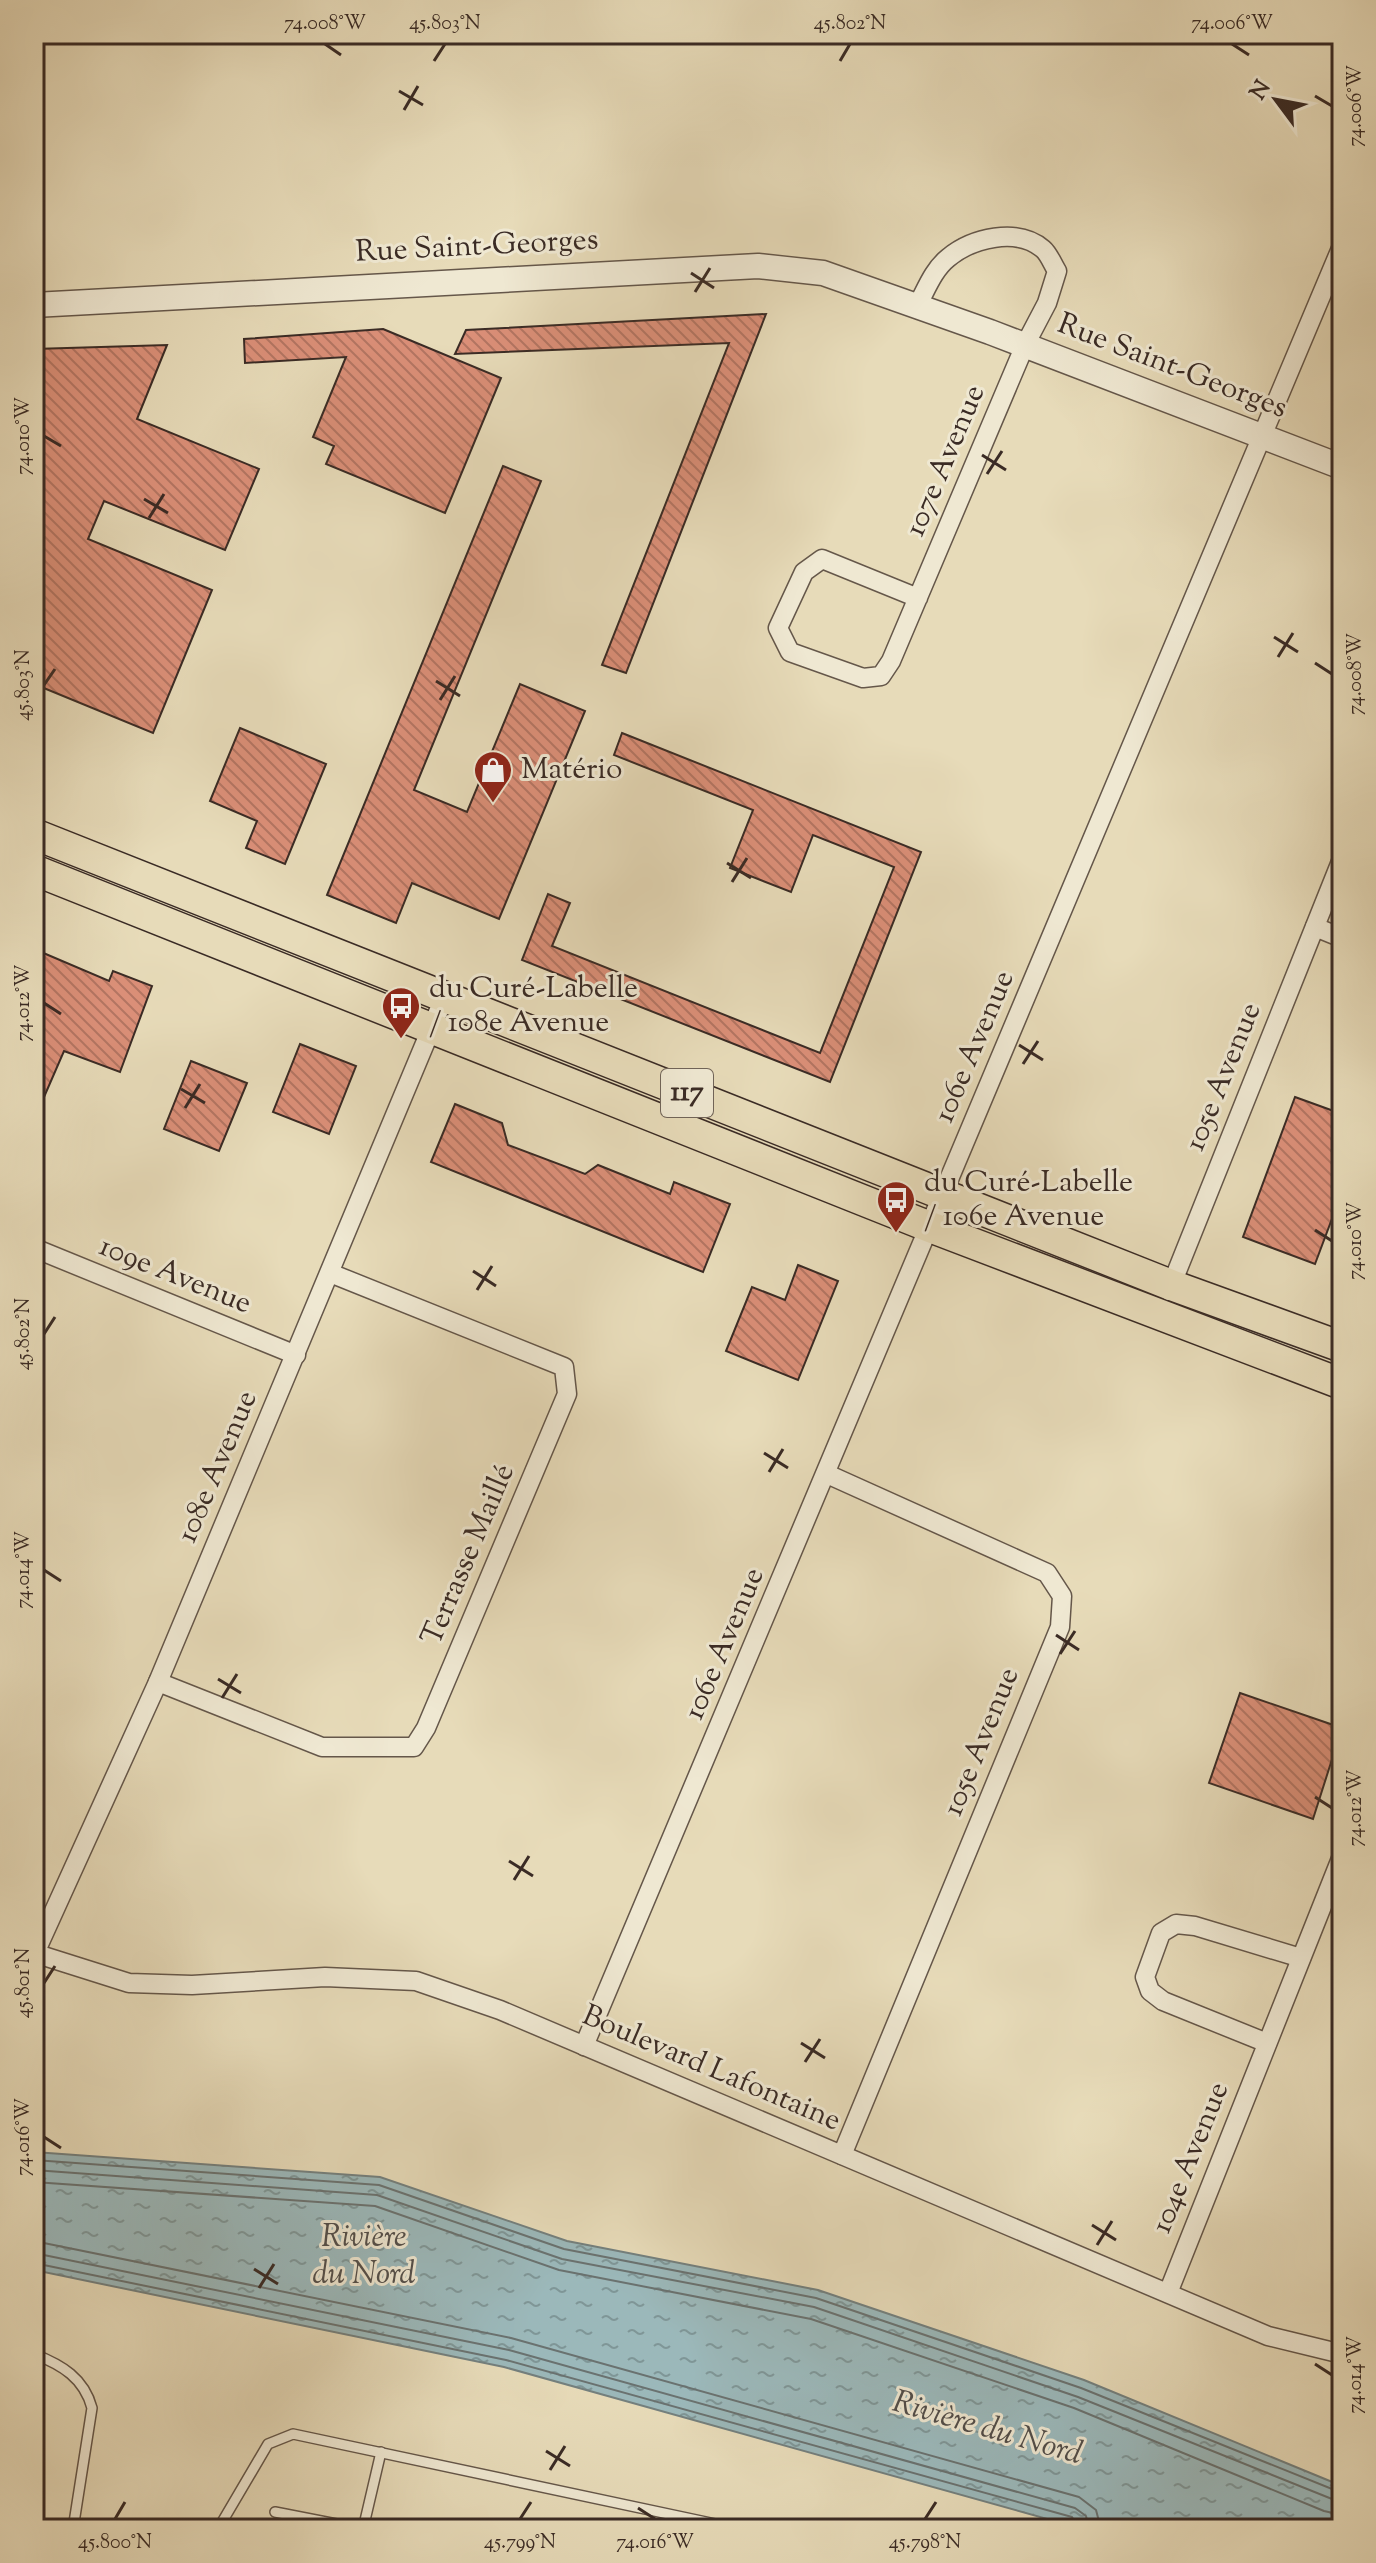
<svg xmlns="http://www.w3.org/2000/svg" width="1376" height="2563" font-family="'Sorts Mill Goudy',serif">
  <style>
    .water { fill: url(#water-ripples); stroke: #74807e; stroke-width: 2 }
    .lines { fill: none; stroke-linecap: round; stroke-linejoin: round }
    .shore { stroke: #6a7270; stroke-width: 2 }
    .building { fill: url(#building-back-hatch); stroke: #3a2b25; stroke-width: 2 }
    .service-casing { stroke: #65574a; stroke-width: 12 }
    .minor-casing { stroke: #65574a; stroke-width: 21 }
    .tertiary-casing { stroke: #65574a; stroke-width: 27 }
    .primary-casing { stroke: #3a2b25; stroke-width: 33 }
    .service { stroke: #efe8d2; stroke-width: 9 }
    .minor { stroke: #efe8d2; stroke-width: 18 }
    .tertiary { stroke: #efe8d2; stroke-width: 24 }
    .primary { stroke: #e7dbb9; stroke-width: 30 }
    .ticks { fill: none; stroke: #3a2b25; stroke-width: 3 }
    .labels { text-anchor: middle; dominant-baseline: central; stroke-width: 6; stroke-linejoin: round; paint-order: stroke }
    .shield { fill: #efe8d2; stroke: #706459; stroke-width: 2 }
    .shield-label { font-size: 28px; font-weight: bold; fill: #3a2b25 }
    .street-label { font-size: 30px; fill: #3a2b25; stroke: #efe8d2 }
    .poi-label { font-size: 30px; fill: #3a2b25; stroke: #efe8d2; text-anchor: start }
    .water-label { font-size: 32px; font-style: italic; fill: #524e4a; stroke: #efe8d2 }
    .neatline { fill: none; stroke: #3a2b25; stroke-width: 3 }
    .ticks-label { font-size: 20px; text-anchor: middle; fill: #3a2b25 }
  </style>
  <defs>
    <pattern id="water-ripples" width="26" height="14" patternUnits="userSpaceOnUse" patternTransform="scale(2)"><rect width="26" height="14" fill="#9bb8ba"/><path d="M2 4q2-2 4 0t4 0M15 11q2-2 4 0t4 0" fill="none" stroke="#7f9697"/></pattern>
    <pattern id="building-back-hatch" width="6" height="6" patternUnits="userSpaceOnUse" patternTransform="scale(2)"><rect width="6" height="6" fill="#db8f78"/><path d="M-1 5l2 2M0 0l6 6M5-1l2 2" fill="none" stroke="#b37562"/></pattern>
  </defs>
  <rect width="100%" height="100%" fill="#e7dbb9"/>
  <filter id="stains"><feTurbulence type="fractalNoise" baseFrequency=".0025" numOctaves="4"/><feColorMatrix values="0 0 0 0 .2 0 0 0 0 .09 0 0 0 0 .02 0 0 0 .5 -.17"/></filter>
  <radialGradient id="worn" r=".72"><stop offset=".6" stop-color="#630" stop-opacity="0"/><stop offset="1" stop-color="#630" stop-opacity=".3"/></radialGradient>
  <path class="water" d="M34 2152 380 2177 567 2241 818 2290 1084 2380 1342 2486V2529H1083L504 2367 34 2270Z"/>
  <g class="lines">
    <g class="shore">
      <path d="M34 2160 379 2185 564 2249 816 2298 1081 2388 1342 2493"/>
      <path d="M34 2170 377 2195 562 2259 814 2307 1078 2397 1342 2503"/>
      <path d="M34 2182 375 2206 559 2270 811 2319 1074 2408 1324 2511 1342 2515"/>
      <path d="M34 2241 511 2338 1079 2497 1096 2510 1101 2529"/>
      <path d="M34 2253 509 2350 1075 2508 1086 2516 1089 2529"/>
      <path d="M34 2263 506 2360 1072 2517 1079 2529"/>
    </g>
  </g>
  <g class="building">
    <path d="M766 314 626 673 602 665 729 343 455 354 466 330Z"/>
    <path d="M383 329 501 378 445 513 326 464 334 446 313 437 346 357 245 363 244 339Z"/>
    <path d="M167 345 137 419 259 469 225 550 104 501 88 539 212 590 153 733 34 684V349Z"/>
    <path d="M503 466 541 481 414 790 467 812 520 684 585 711 499 919 412 883 396 923 327 895Z"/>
    <path d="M240 728 326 764 285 864 246 848 257 821 210 801Z"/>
    <path d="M622 733 921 852 830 1082 522 960 548 894 570 903 552 946 820 1053 894 867 813 835 791 892 730 868 753 810 614 755Z"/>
    <path d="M34 949 109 981 113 971 152 986 120 1072 64 1051 34 1120Z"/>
    <path d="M300 1044 356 1066 329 1134 273 1112Z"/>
    <path d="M191 1061 247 1083 219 1151 164 1129Z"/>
    <path d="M1295 1097 1342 1114V1192L1315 1264 1243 1237Z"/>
    <path d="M455 1104 502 1123 508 1145 585 1174 598 1165 670 1194 674 1182 730 1204 703 1272 431 1162Z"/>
    <path d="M798 1265 838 1281 798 1380 726 1351 752 1287 785 1300Z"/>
    <path d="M1240 1693 1342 1728 1313 1819 1209 1783Z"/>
  </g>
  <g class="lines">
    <g class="service-casing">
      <g id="service">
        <path d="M34 2354C62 2365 84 2378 92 2408L73 2529"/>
        <path d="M275 2512 362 2529"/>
        <path d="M218 2529 268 2444 293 2434 739 2529"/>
        <path d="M363 2529 381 2452"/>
      </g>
    </g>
    <g class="minor-casing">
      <g id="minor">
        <path d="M917 306C926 290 933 270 948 258 972 238 1017 227 1043 249 1049 254 1053 265 1057 271L1047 303 1025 345 891 661 881 676 863 678 790 652 778 628 804 572 822 559 918 598"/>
        <path d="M1315 927 1342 938"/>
        <path d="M34 1248 296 1355"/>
        <path d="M1169 1291 1342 859"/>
        <path d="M827 1474 1047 1573 1062 1596 1060 1627 842 2155"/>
        <path d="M158 1682 322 1747H414L426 1728 567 1394 564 1367 330 1273"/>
        <path d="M34 1953 129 1983 192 1985 325 1977 416 1981 500 2010 1268 2336 1342 2354"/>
        <path d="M35 1953 158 1682 444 998"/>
        <path d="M1267 2043 1163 2001 1150 1991 1145 1977 1161 1933 1176 1924 1195 1926 1301 1958"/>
        <path d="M584 2046 1342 246"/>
        <path d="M1168 2293 1342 1856"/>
      </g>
    </g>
    <g class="tertiary-casing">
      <path id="tertiary" d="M34 305 758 266 823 273 990 332 1342 467"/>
    </g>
    <g class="primary-casing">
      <g id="primary">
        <path d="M34 834 1171 1285 1342 1347"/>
        <path d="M34 870 930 1227 1342 1384"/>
      </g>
    </g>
    <use href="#service" class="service"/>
    <use href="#minor" class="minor"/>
    <use href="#tertiary" class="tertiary"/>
    <use href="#primary" class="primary"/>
  </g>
  <path class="ticks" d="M325 44 341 55M1232 44 1249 55M434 61 445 44M840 61 850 44M399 91 423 105M1315 96 1332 106M404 110 418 86M691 273 714 288M695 292 710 268M44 436 61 446M982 455 1006 470M987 474 1002 451M144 499 168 513M149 518 164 494M1274 637 1298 652M1278 657 1293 633M1315 663 1332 674M436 681 460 696M44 685 55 669M440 700 455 676M727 863 751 878M732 882 747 858M44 1003 61 1014M1019 1045 1043 1060M1023 1064 1038 1041M181 1089 205 1103M185 1108 200 1084M1315 1230 1332 1241M473 1271 496 1286M477 1290 492 1266M44 1334 55 1317M764 1453 788 1468M769 1472 783 1449M44 1570 61 1581M1056 1635 1079 1650M1060 1654 1075 1631M218 1679 241 1693M222 1698 237 1674M1315 1797 1332 1808M509 1861 533 1876M514 1880 529 1856M44 1983 55 1966M801 2043 825 2058M805 2062 820 2039M44 2137 61 2148M1092 2225 1116 2240M1097 2245 1112 2221M254 2269 278 2284M259 2288 274 2264M1315 2364 1332 2375M546 2451 570 2466M550 2470 565 2446M638 2508 655 2519M115 2519 125 2502M520 2519 531 2502M925 2519 936 2502"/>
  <defs>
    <g id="shop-pin" transform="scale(2)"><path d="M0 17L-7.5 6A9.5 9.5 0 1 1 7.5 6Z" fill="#8f2418" stroke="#efe8d2"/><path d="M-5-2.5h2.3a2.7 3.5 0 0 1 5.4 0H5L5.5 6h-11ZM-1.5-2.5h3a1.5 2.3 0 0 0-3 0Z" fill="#fff"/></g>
    <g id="bus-pin" transform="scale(2)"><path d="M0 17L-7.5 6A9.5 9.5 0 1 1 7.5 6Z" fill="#8f2418" stroke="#efe8d2"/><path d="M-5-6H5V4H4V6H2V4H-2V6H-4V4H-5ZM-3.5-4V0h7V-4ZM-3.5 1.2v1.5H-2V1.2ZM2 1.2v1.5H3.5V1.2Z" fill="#fff"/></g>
  </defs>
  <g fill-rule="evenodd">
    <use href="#shop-pin" x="493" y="770"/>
    <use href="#bus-pin" x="401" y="1006"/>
    <use href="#bus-pin" x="896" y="1200"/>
  </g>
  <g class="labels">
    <rect class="shield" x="661" y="1069" width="52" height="48" rx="6"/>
    <g class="shield-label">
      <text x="687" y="1093">117</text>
    </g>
    <g class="street-label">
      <text transform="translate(477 247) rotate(-3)">Rue Saint-Georges</text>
      <text transform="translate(1172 367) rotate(21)">Rue Saint-Georges</text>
      <text transform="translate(946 461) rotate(-67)">107e Avenue</text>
      <text transform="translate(975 1047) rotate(-67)">106e Avenue</text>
      <text transform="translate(1224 1077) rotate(-68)">105e Avenue</text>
      <text transform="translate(175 1276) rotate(22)">109e Avenue</text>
      <text transform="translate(218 1467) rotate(-67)">108e Avenue</text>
      <text transform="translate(469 1555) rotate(-67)">Terrasse Maillé</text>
      <text transform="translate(725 1644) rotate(-67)">106e Avenue</text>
      <text transform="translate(982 1742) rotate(-68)">105e Avenue</text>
      <text transform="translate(711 2069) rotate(23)">Boulevard Lafontaine</text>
      <text transform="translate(1191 2158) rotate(-68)">104e Avenue</text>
    </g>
    <g class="poi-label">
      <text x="521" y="770">Matério</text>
      <text x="429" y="989">du Curé-Labelle<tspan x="429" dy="34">/ 108e Avenue</tspan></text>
      <text x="924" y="1183">du Curé-Labelle<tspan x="924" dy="34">/ 106e Avenue</tspan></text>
    </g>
    <g class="water-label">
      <text x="364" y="2238">Rivière<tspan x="364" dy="37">du Nord</tspan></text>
      <text transform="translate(987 2429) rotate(16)">Rivière du Nord</text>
    </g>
  </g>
  <rect width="1376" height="2563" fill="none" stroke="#e7dbb9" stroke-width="88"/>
  <g transform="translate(1276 100) rotate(302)" stroke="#efe8d2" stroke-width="6" paint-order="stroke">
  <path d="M0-6L14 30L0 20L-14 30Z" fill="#3a2b25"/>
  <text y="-12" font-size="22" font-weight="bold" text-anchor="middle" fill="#3a2b25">N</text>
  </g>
  <rect x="44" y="44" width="1288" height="2475" class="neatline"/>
  <g class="ticks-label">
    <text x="325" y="29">74.008°W</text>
    <text x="445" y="29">45.803°N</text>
    <text x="850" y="29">45.802°N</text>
    <text x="1232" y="29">74.006°W</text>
    <text transform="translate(1354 106) rotate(-90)" y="7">74.006°W</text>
    <text transform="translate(22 436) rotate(-90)" y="7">74.010°W</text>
    <text transform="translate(1354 674) rotate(-90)" y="7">74.008°W</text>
    <text transform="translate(22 685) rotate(-90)" y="7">45.803°N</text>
    <text transform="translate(22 1003) rotate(-90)" y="7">74.012°W</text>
    <text transform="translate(1354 1241) rotate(-90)" y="7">74.010°W</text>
    <text transform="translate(22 1334) rotate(-90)" y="7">45.802°N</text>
    <text transform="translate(22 1570) rotate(-90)" y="7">74.014°W</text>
    <text transform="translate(1354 1808) rotate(-90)" y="7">74.012°W</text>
    <text transform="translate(22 1983) rotate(-90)" y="7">45.801°N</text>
    <text transform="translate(22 2137) rotate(-90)" y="7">74.016°W</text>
    <text transform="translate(1354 2375) rotate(-90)" y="7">74.014°W</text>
    <text x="115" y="2548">45.800°N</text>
    <text x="520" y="2548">45.799°N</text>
    <text x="655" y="2548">74.016°W</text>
    <text x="925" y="2548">45.798°N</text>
  </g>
  <rect width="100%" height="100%" filter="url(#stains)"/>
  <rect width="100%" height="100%" fill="url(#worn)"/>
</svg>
